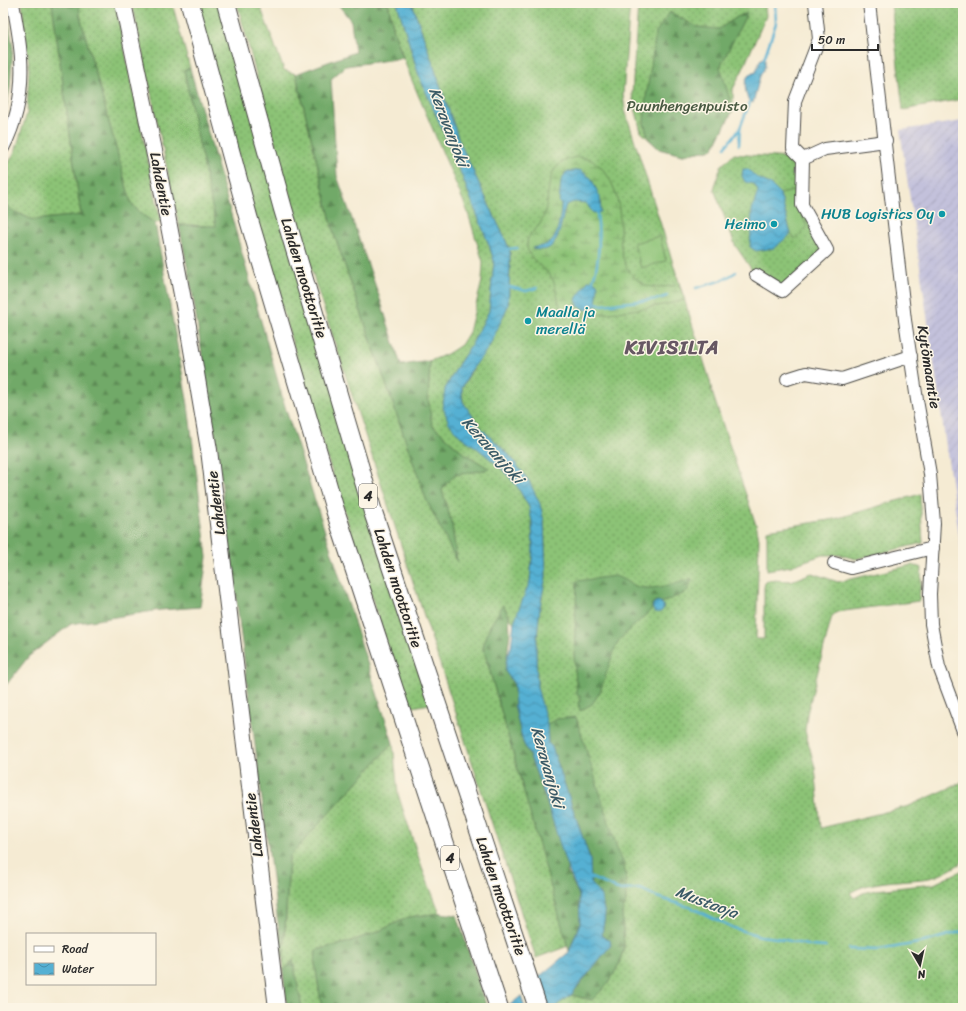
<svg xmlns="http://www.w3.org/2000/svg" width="966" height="1011" font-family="Sriracha,sans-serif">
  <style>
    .industrial { fill: url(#industrial-furrows) }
    .grass { fill: url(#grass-dots); stroke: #5c7750 }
    .forest { fill: url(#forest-firs); stroke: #4e6a49 }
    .wetland { fill: url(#wetland-marsh); stroke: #5c7750 }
    .garden { fill: #8cc376; stroke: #5c7750 }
    .water { fill: url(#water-waves); stroke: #406e7f }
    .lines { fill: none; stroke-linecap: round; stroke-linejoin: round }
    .stream { stroke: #55b0d3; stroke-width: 2.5 }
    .minor-casing { stroke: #494844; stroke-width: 14 }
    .major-casing { stroke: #494844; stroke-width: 18 }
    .highway-casing { stroke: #494844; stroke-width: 20 }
    .minor { stroke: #fff; stroke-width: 12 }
    .major { stroke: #fff; stroke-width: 16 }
    .highway { stroke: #fff; stroke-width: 18 }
    .culture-dot { fill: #0f9aa8; stroke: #fcf5e5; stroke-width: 1.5 }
    .labels { text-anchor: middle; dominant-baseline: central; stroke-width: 3; stroke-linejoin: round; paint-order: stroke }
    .shield { fill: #fcf5e5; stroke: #6a6863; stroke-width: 1 }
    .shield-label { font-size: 14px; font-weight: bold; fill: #2b2b2b }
    .park-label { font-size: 15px; fill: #485942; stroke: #fcf5e5 }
    .street-label { font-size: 15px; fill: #2b2b2b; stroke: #fcf5e5 }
    .culture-label { font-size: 15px; fill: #0d838f; stroke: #fcf5e5; text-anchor: end }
    .water-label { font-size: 16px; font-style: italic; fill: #3a5a66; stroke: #fcf5e5 }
    .district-label { font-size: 19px; font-weight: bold; letter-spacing: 1px; fill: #665763; stroke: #fcf5e5 }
  </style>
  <defs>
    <pattern id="industrial-furrows" width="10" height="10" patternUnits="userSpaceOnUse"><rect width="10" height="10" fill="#c3c1db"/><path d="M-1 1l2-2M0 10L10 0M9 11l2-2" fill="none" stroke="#a8a6bc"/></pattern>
    <pattern id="grass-dots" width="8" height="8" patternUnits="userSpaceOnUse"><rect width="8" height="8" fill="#8cc376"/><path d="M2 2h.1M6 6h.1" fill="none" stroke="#739f61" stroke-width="1.8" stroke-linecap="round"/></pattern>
    <pattern id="forest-firs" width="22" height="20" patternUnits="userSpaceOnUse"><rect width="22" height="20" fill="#71a967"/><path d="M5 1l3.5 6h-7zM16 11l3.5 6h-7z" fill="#5d8a55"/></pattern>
    <pattern id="wetland-marsh" width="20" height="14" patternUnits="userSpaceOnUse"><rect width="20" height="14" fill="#8cc376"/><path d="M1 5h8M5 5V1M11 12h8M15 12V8" fill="none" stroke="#739f61"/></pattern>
    <pattern id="water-waves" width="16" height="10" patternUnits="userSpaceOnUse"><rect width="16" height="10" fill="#55b0d3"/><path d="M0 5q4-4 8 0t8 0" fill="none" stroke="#478fab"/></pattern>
  </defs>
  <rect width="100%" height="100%" fill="#fcf5e5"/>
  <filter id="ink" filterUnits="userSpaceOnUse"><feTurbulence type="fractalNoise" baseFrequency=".025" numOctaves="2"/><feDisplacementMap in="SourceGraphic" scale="8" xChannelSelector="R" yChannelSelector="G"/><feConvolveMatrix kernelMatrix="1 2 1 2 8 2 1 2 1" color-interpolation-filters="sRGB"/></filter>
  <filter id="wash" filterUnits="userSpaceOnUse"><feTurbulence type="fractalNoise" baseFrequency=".012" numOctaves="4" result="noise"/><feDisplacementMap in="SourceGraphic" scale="16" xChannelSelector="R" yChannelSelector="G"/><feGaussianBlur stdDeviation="0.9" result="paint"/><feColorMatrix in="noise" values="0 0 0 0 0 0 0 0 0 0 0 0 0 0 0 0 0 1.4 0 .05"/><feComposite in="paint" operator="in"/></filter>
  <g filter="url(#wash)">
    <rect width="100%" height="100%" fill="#f5ebd3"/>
    <path class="industrial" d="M963 121V563L900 130Z"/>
    <g class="grass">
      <path d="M22 3H52L81 215 33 220 13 211 3 202V174L16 149 27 113 29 66Z"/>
      <path d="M79 3H115L161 222 155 223 141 214 131 203 80 16Z"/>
      <path d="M132 3H172L190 68 184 70 224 262 304 840 393 743 398 794 422 868 440 913 409 917 377 932 346 943 316 950 315 964 322 1008H302L293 961 283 972 289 857 194 225H179Z"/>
      <path d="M196 3H220L430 704 407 708 329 463 258 230Z"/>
      <path d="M237 3H259L284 70 296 74 334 234 426 499 457 561 452 525 442 490 446 484 455 475 490 469 465 454 432 425 428 398 430 361 447 354 461 345 469 332 482 281 483 262 467 210 408 71 394 31 388 3H397L419 76 456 161 489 245 494 261 489 311 473 342 458 365 445 389 459 435 477 448 500 467 517 486 529 507 532 521 533 549 530 581 514 624 503 605 483 647 568 946 536 958 316 285 269 122Z"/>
      <path d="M412 3H630L623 95 625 110 710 381 712 392 757 528 759 539 756 639H764V588L765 582 771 580 791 581 812 573 838 582 912 565 922 568 919 601 837 612 832 616 807 714 805 731 815 767 821 828 909 806 963 782V862C953 868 941 876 929 878 905 882 871 879 850 893L854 898 863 893 876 890 934 884 963 870V1008H550L571 995 592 1000 608 984 619 964 624 947 622 913 626 901 552 747 537 687 536 648 540 607 546 576 544 521 529 481 510 456 481 428 463 402 462 388 508 306 510 269V251L506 241 460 143Z"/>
      <path d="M638 3H765L766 16 743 69 733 89V110L713 149 683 155 659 149 641 132 632 95Z"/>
      <path d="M891 3H963V99L903 110Z"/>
      <path d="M734 154 803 159 802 205 827 250 782 291 754 273 735 245 714 189 721 166Z"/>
      <path d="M920 494 923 543 856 559 840 555H822L791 566 767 570V530L835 519Z"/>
    </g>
    <g class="forest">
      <path d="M3 3H6L13 48 10 88 3 124Z"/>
      <path d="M52 3H79L80 16 131 203 141 214 155 223 188 405 207 557 200 607 160 610 71 624 29 656 3 689V202L13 211 33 220 81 215Z"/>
      <path d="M337 3H388L394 31 403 58 346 66 331 79 337 176 379 296 401 365 430 361 428 398 432 425 465 454 490 469 455 475 446 484 442 490 452 525 457 562 426 499 334 234 296 74 355 52 351 21Z"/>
      <path d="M670 12 697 27 719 29 737 17 747 13 720 67 733 110 713 149 683 155 659 149 649 139 644 124 645 104 656 32Z"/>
      <path d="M190 68 286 410 393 743 289 857 283 963 217 448 192 291 179 225 216 226 184 70Z"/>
      <path d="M615 576C622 578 628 583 635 586 652 592 675 583 692 579L687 592 661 603 656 601 652 604V609L621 638 615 648 600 692 592 704 580 711 578 702 581 701 580 695H577L574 656 577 581Z"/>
      <path d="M503 605 509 616 510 633 505 671 514 684 515 709 523 742 531 759 564 852 568 873 579 895 580 923 569 951 483 647 490 626Z"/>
      <path d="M576 717 618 851 624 864 626 881V901L622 913 624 947 619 964 608 984 592 1000 571 995 611 945 602 934 605 915 601 896 591 883 590 859 552 747 548 743 547 724 557 719Z"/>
      <path d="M440 913 457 915 487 1008H322L315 964 316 950 346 943 377 932 409 917Z"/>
      <path d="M293 960 302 1008H287L283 972Z"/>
    </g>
    <path class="wetland" d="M576 157C589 157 597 162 605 172 613 183 617 195 619 209 622 232 616 257 633 276 638 281 645 286 651 287 660 288 670 286 679 285L685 300C658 307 631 310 603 314 593 315 576 318 567 315 558 313 557 288 553 280 546 267 526 260 527 243 527 235 536 230 540 224 555 198 538 165 576 157Z"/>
    <g class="garden">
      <path d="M798 190V206L807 227 795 239 791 234 780 194Z"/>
      <path d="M660 236 666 261 641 268 634 243Z"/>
    </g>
    <g class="water">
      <path d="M397 3H412L460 143 506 241 510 252V269L508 306 489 347 470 372 462 388V397L463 402 481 428 510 456 529 481 540 504 544 521 546 576 540 607 536 648 537 687 547 724 548 743 552 747 590 859 591 883 601 896 605 915 602 934 605 939 610 940 611 945 571 995 553 1008H545L535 980 569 952 580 923 579 895 566 864 546 799 531 759 523 742 515 709 514 684 505 671 507 657 511 647 514 622 530 581 533 549 532 521 529 507 517 486 500 467 477 448 459 435 449 423 443 407 445 389 458 365 473 342 489 311 494 261 489 245 456 161 419 76Z"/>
      <path d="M765 57V67L760 76 753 103 748 100C746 93 742 80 750 74 752 73 754 73 756 72L760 60Z"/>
      <path d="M743 169H748L757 178 770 184 780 194 791 234 774 248 756 251 750 247 752 210 758 191 754 184 745 182 742 176Z"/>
      <path d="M580 170 591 178 600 197 601 212 593 213 586 203 574 202 566 205C560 221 561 259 532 248 539 246 546 246 551 242 558 236 561 213 561 204L559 203 561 181 566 172Z"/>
      <path d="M593 280 598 285 596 306 587 310 578 306 576 299 588 281Z"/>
      <circle cx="658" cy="607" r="5.5"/>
      <path d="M521 996 525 1008H506Z"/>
    </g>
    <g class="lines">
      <g class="stream">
        <path d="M764 59 776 23 775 3"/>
        <path d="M739 145 740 128 751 99"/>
        <path d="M725 147 740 129"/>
        <path d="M508 249 517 248"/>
        <path d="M593 280C601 257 599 236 597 212"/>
        <path d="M506 286 526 291 537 288"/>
        <path d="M696 288 723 280 736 272"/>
        <path d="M596 303 602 305 658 299 667 296"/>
        <path d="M589 877 620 890 641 889 657 897 692 908 734 928 760 936 777 938 811 946 826 947"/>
        <path d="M849 949 879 950 924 942 963 931"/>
      </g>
    </g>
  </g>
  <g filter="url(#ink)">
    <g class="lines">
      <g class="minor-casing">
        <g id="minor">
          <path d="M869 3 905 320 917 400 930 474 934 523 930 594 931 624 939 667 963 731"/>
          <path d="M3 148C17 121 23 89 21 58 20 40 16 21 13 3"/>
          <path d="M803 159 793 149 795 101 819 39 815 3"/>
          <path d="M756 275 782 291 827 250 802 205 803 159 825 149 886 141"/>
          <path d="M787 379 806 373 842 379 911 356"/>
          <path d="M834 563 851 568 933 548"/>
        </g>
      </g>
      <g class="major-casing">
        <path id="major" d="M123 3 161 184 188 326 209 450 277 1008"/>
      </g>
      <g class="highway-casing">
        <g id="highway">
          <path d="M190 3 249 220 335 510 499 1008"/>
          <path d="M226 3 283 209 373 512 538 1008"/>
        </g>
      </g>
      <use href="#minor" class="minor"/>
      <use href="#major" class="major"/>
      <use href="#highway" class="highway"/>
    </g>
  </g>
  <g class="culture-dot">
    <circle cx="942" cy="214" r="4"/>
    <circle cx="774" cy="224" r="4"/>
    <circle cx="528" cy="321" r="4"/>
  </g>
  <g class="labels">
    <g class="shield">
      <rect x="359" y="484" width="18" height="24" rx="3"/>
      <rect x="441" y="846" width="18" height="24" rx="3"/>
    </g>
    <g class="shield-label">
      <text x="368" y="496">4</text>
      <text x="450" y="858">4</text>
    </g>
    <g class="park-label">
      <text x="687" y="106">Puunhengenpuisto</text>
    </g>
    <g class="street-label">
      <text transform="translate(161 184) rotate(79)">Lahdentie</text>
      <text transform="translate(304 278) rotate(73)">Lahden moottoritie</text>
      <text transform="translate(929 367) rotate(81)">Kytömaantie</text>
      <text transform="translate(216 503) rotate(-97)">Lahdentie</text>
      <text transform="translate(398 588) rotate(72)">Lahden moottoritie</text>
      <text transform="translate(254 825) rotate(-97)">Lahdentie</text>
      <text transform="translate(501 896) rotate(71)">Lahden moottoritie</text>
    </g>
    <g class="culture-label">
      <text x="934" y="214">HUB Logistics Oy</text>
      <text x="766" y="224">Heimo</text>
      <text x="536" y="312" text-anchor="start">Maalla ja<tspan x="536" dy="17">merellä</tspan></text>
    </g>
    <g class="water-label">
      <text transform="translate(449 127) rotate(69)">Keravanjoki</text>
      <text transform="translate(493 450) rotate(48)">Keravanjoki</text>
      <text transform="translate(548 767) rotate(74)">Keravanjoki</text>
      <text transform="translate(707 902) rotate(21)">Mustaoja</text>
    </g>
    <g class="district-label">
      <text x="672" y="347">KIVISILTA</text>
    </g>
  </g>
  <rect width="966" height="1011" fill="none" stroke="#fcf5e5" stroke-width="16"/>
  <rect x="26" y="933" width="130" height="52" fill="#fcf5e5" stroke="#a8a49b"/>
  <rect x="34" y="946" width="20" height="6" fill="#ffffff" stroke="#a8a49b"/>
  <text x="62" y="953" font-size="12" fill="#2b2b2b">Road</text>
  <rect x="34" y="963" width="20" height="12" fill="url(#water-waves)" stroke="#a8a49b"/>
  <text x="62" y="973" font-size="12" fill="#2b2b2b">Water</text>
  <g transform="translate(920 965) rotate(171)" stroke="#fcf5e5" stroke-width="3" paint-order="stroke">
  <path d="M0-3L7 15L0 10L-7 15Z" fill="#2b2b2b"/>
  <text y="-6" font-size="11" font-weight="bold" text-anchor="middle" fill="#2b2b2b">N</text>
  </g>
  <path d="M812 44v6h66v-6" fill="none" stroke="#2b2b2b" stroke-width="2"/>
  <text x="818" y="44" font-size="12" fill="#2b2b2b" stroke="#fcf5e5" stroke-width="3" paint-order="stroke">50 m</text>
</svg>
